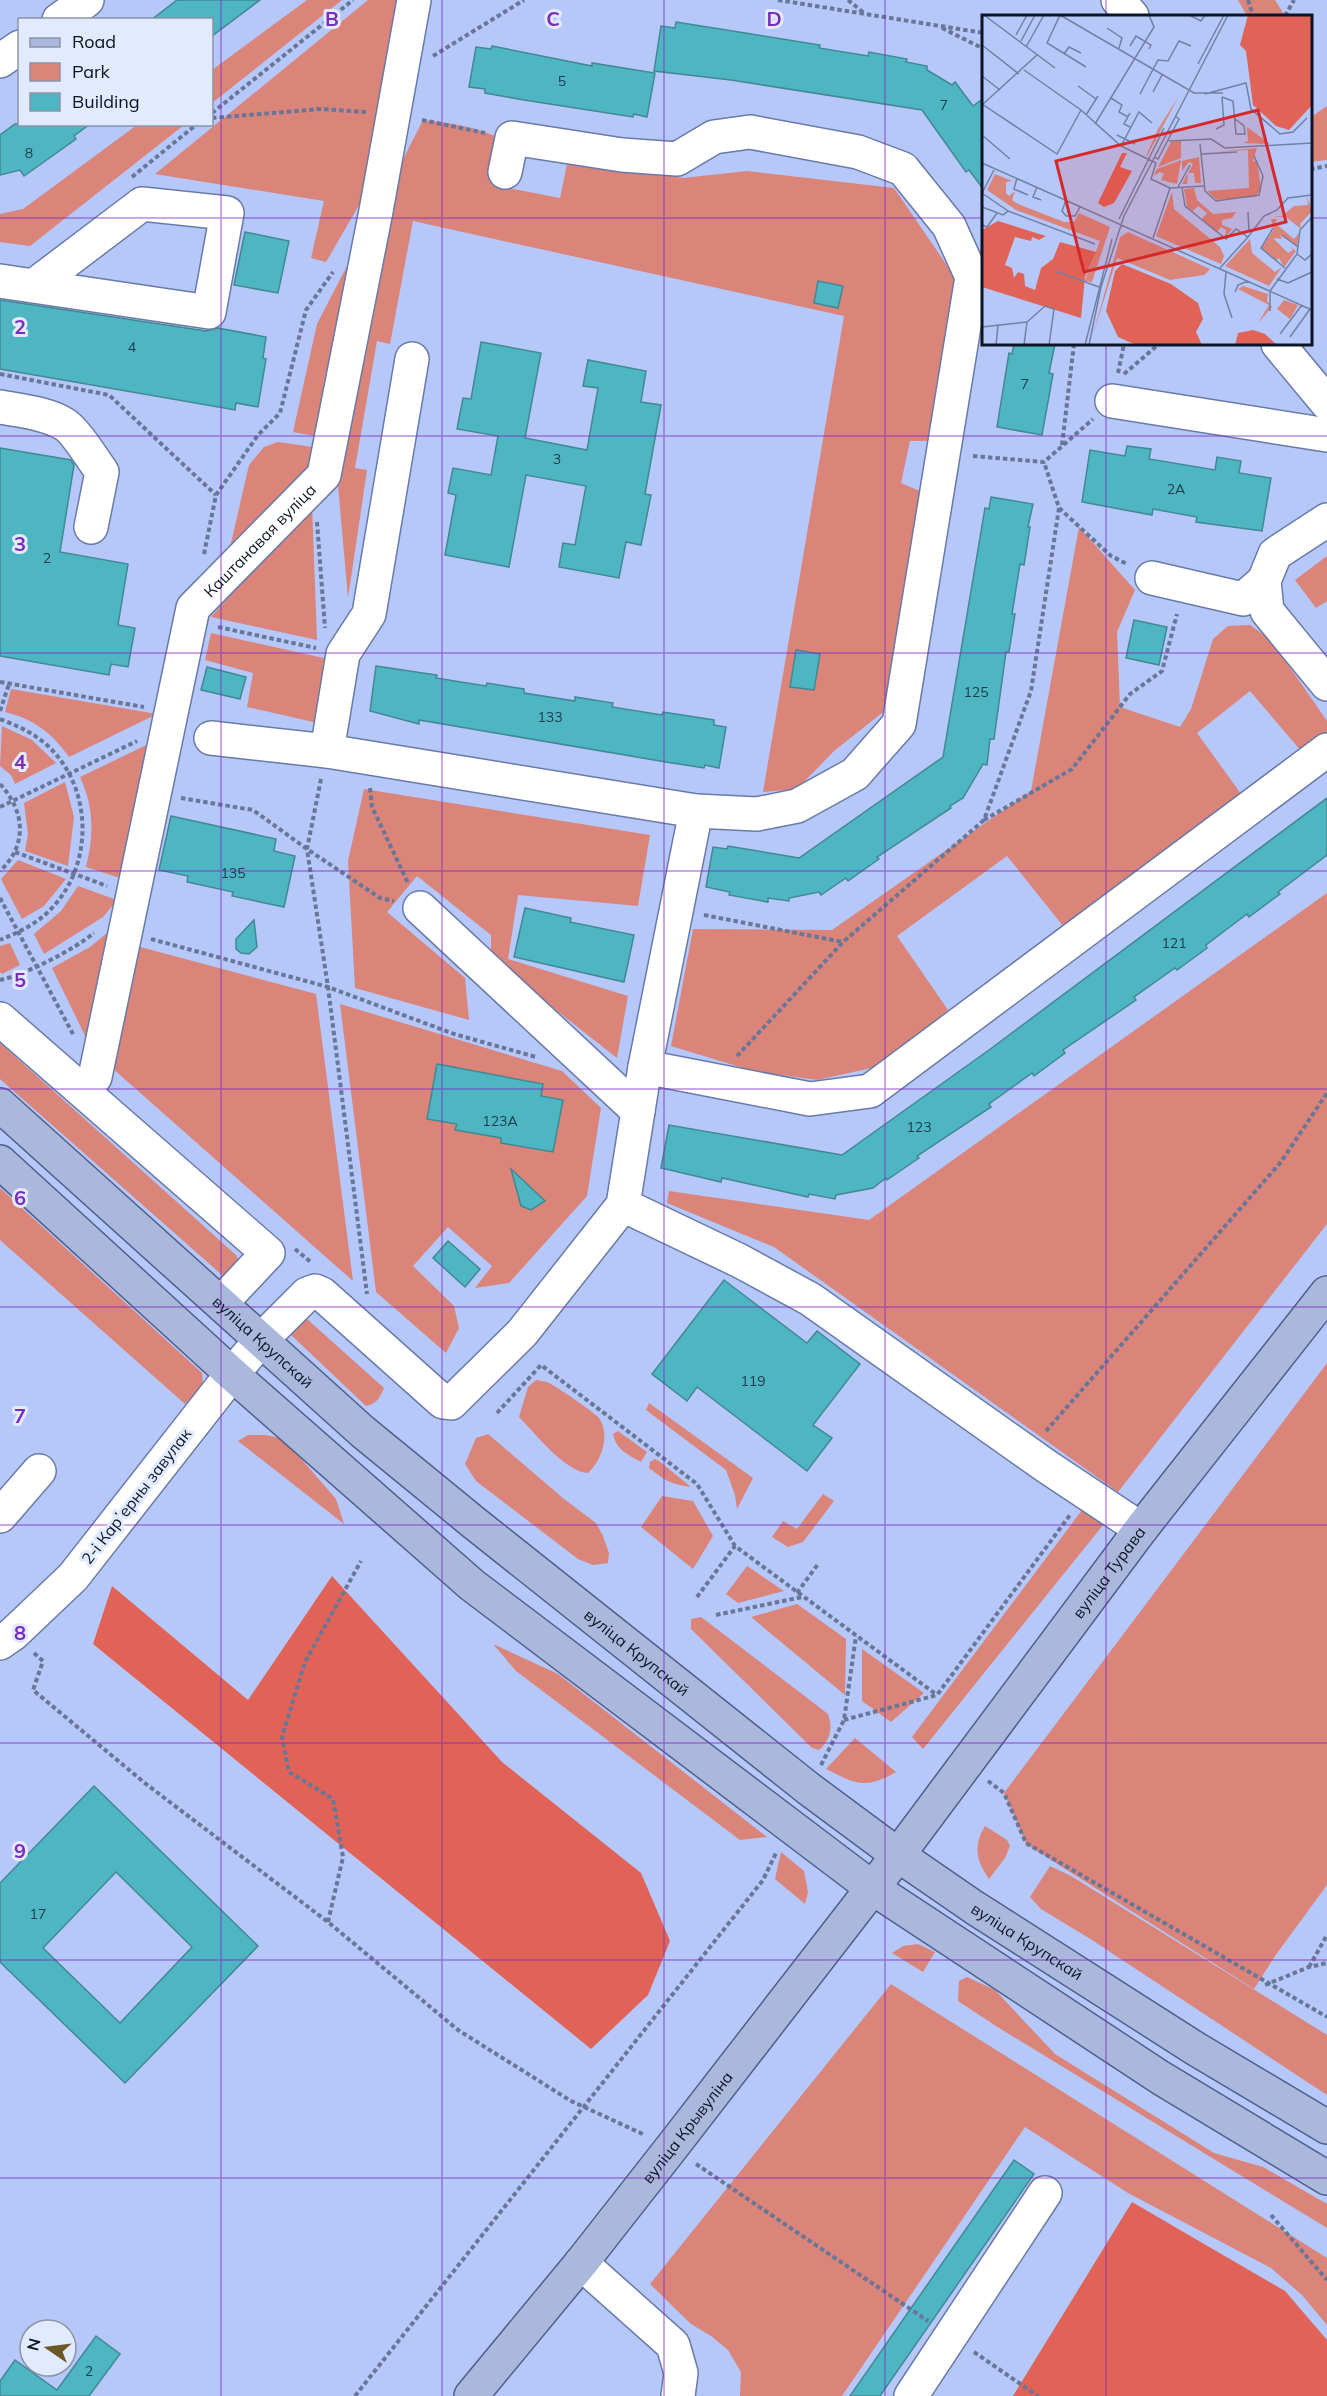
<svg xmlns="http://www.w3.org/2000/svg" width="1327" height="2396" font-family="Mulish,sans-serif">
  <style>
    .green { fill: #da847a }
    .forest { fill: #e16256 }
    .building { fill: #4eb5c3; stroke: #428892; stroke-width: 1.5; fill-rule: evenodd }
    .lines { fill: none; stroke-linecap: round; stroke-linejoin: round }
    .minor-casing { stroke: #697aa7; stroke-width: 36 }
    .major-casing { stroke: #4e5f8c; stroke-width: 36 }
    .path { stroke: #687698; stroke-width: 4; stroke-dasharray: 4.5 3; stroke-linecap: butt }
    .minor { stroke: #fff; stroke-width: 33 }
    .major { stroke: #aab8dc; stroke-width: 33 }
    .grid { fill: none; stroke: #7b2cbf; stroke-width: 1.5; stroke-opacity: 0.55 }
    .labels { text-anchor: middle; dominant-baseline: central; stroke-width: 6; stroke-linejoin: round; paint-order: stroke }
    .number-label { font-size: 14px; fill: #1d3c4c }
    .street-label { font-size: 16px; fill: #0d1425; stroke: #e1eafe }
    .inset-road { fill: none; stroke: #7280a4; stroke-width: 1.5 }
    .view { fill: #d62828; fill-opacity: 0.15; stroke: #d62828; stroke-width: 3 }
    .inset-edge { fill: none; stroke: #0d1425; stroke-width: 3 }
    .grid-label { font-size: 20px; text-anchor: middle; font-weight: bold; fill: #7b2cbf; stroke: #e1eafe; stroke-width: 6; stroke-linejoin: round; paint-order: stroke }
  </style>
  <rect width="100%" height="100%" fill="#b5c8f9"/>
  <g class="green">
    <path d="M307 0H342L212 103V70Z"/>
    <path d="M368 0H405L362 200 326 262 311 258 324 201 155 174Z"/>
    <path d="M1238 0H1275L1285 16H1247Z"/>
    <path d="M1327 106V160L1311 162V117Z"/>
    <path d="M423 120C450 123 479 127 503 140L492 185 560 198 569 155 683 178 747 171 894 188 957 280 932 441H910L901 483 922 492 887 709 834 751 797 789 763 792 844 316 413 221 390 344 377 341 355 468 367 470 348 598 337 474 394 177Z"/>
    <path d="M137 125H184L30 246 0 242V214L23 209Z"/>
    <path d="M365 231 326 438 293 432 317 324Z"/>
    <path d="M278 442 327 449 228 556 249 465 264 447Z"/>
    <path d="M312 504 317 640 211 617Z"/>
    <path d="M1079 527 1135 590 1117 632 1120 707 1180 727 1191 709 1213 639 1228 626 1250 625 1271 640 1327 721V731L1302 752 1250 691 1197 733 1244 798 1063 926 1007 856 897 936 948 1010 885 1065 817 1080 753 1071 671 1046 693 929 832 930 1031 791Z"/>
    <path d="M1327 556V601L1316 608 1295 580Z"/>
    <path d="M211 633 337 661 322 724 247 707 253 673 205 660Z"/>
    <path d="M11 689 157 714 69 757C52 733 34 719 5 712Z"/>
    <path d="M2 726 32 740 56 763 15 784 11 775 0 766Z"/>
    <path d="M157 740 129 881 86 867C94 835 94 807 80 777Z"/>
    <path d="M65 782 74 817 68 866 25 851 28 834 24 803Z"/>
    <path d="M364 789 650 835 638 906 518 895 508 959 628 996 617 1058 491 959V935L417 876 387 912 465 978 469 1020 355 988 348 861Z"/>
    <path d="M18 860 66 879 44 906 22 919 1 879Z"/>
    <path d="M78 886 117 900 103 917 44 954 34 934 61 911Z"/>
    <path d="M1327 893V1224L1118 1492 774 1247 667 1203 669 1191 869 1220Z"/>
    <path d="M112 929 94 1054 52 968 90 947Z"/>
    <path d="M10 943 20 965 2 974 0 972V946Z"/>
    <path d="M133 945 316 994 353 1281 111 1067Z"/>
    <path d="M340 1004 562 1071 601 1108 587 1196 509 1283 475 1288 492 1266 448 1227 413 1266 454 1306 459 1328 446 1353 376 1292Z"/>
    <path d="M0 1043 237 1256 240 1267 230 1277 222 1275 0 1079Z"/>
    <path d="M0 1188 202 1373 203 1387 185 1404 0 1240Z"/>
    <path d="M296 1318 307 1319 384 1388C380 1397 377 1404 366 1406L288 1332Z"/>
    <path d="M1327 1363V1885L1275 1956 1254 1989 1026 1844 1004 1793Z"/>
    <path d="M536 1380C540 1381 545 1381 549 1383 556 1386 595 1413 599 1418 611 1436 601 1461 588 1473 565 1472 535 1433 519 1417L528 1387Z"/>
    <path d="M649 1403 753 1478 737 1509 735 1495 726 1470 646 1410Z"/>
    <path d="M618 1431 647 1452 641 1462C629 1455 616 1450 613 1434Z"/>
    <path d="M488 1434 564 1499 596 1523 603 1536 609 1553 608 1563 593 1565 578 1559 476 1481 465 1464 476 1438Z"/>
    <path d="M248 1435H265L284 1439 336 1499 344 1524 238 1441Z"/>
    <path d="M655 1459 659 1461 691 1487C670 1484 666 1481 649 1468L650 1462Z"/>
    <path d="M823 1494 834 1501 803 1542 788 1547 772 1537 783 1521 797 1529Z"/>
    <path d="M662 1496 693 1501 713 1536 693 1569 641 1527Z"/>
    <path d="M1082 1510 1103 1525 923 1749 912 1737Z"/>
    <path d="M747 1566 784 1591 738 1603 726 1594Z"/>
    <path d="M797 1604 846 1639 845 1695 751 1617Z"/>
    <path d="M701 1617 828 1714C833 1729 830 1740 819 1750L812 1748 691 1629V1619Z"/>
    <path d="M493 1644 558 1674 767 1837 740 1840 516 1671Z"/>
    <path d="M862 1649 924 1693 891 1722 862 1701Z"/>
    <path d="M855 1738 896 1772C865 1790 856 1784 826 1769Z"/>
    <path d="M985 1826 1007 1840 1010 1846 1005 1858 989 1879C976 1860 973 1846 985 1826Z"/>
    <path d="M781 1852 804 1871 808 1892 805 1904 775 1879Z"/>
    <path d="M1050 1866 1071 1876 1327 2035V2095L1092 1940 1041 1909 1030 1897Z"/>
    <path d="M918 1944 935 1952 923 1972 892 1953 903 1946Z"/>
    <path d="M967 1977 995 1990 1055 2054 1214 2153 1263 2167 1327 2204V2228L999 2028 958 2001 959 1981Z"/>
    <path d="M891 1984 1327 2258V2325L1302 2295 1271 2268 1128 2193 1025 2127 842 2396H740L741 2372 728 2350 711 2336 691 2324 650 2284Z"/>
  </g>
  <g class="forest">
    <path d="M332 1576 502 1762 641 1873 670 1941 648 1995 591 2049 93 1644 112 1586 248 1700Z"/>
    <path d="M1132 2202 1285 2291 1327 2340V2396H1013Z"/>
  </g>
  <g class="building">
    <path d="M177 0H260L212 36V20H151Z"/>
    <path d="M676 22 820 45 819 48 868 56 869 52 907 59 906 62 927 66V70L952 85 955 82 973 106 984 98V190L969 170 966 172 922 110 731 80 654 71 661 26 675 28Z"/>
    <path d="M492 46 592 66V63L655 73 647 117 634 114 633 117 524 100 485 93V89L469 87 476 47 491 49Z"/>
    <path d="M15 124H90L74 136 76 139 24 176 20 170 0 175V135Z"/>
    <path d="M245 232 289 241 278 293 234 285Z"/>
    <path d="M818 281 843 286 838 308 814 303Z"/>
    <path d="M0 300 206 331 218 328 266 337 263 358 266 359 258 407 236 403 235 410 0 369Z"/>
    <path d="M481 342 541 353 525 438 587 450 598 388 583 386 588 360 646 371 641 402 661 405 645 494 651 495 641 545 626 542 619 578 559 567 563 543 575 545 586 486 526 475 509 567 445 555 456 495 448 493 453 468 491 475 498 436 457 429 463 398 471 399Z"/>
    <path d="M1014 344H1055L1049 373 1053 374 1042 435 997 427 1009 353 1012 354Z"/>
    <path d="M1127 446 1151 449 1149 459 1215 470 1217 457 1241 461 1239 473 1271 478 1262 531 1196 522 1197 517 1153 509 1152 515 1082 502 1090 450 1125 456Z"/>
    <path d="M0 448 71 460 74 465 60 552 128 564 118 625 135 628 128 667 111 664 109 675 0 656Z"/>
    <path d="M991 497 1033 504 1028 527H1030L1024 565 1020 564 1012 614H1015L1009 652H1006L994 739H990L987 765 983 764 963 798 950 806 951 808 877 857 879 859 848 881 846 878 821 895 819 892 789 898V901L768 898V902L729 895 730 892 706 887 713 847 727 849 728 846 799 858 943 757 985 508 989 509Z"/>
    <path d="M1134 620 1167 627 1159 665 1126 658Z"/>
    <path d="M796 650 820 654 814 690 790 687Z"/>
    <path d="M376 666 437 675 436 678 486 686 487 683 524 689V693L575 701V697L613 703 612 707 662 715 663 712 714 720V725L726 727 719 768 705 765 704 768 666 762 419 720V724L370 711Z"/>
    <path d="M207 667 246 677 240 699 201 690Z"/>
    <path d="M1327 798V855L1278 892 1280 894 1249 917 1247 914 1206 945 1207 948 1177 970 1175 968 1134 997 1136 1000 1063 1050 1065 1053 1034 1076 1032 1073 989 1104 991 1107 917 1156 919 1158 887 1180 886 1178 873 1188 836 1195 835 1199 809 1194 808 1197 722 1178 721 1182 661 1168 669 1125 842 1155 989 1050Z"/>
    <path d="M171 816 276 839 274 851 295 856 284 907 232 896 233 892 187 882 188 876 159 870Z"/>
    <path d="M525 908 571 918 570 922 634 935 624 982 514 957Z"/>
    <path d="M254 920 257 947 249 954 241 953 236 949V939Z"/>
    <path d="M437 1064 543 1084 541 1096 563 1100 553 1152 501 1143V1138L455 1130 457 1124 427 1119Z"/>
    <path d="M511 1169 545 1201 531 1210 521 1206Z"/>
    <path d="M448 1241 480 1269 465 1287 433 1258Z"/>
    <path d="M724 1280 807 1343 817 1331 860 1364 813 1425 832 1438 807 1471 697 1387 687 1401 652 1374Z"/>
    <path d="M94 1786 258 1946 125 2083 0 1962V1883ZM116 1872 192 1947 120 2023 43 1948Z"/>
    <path d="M1014 2160 1034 2174 880 2396H850Z"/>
    <path d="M96 2336 120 2354 89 2396H0V2381L15 2360 57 2390Z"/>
  </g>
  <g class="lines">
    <g class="minor-casing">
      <g id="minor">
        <path d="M1118 0 1132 16"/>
        <path d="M59 20 87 0"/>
        <path d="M0 61 20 47"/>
        <path d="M0 281 209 312 227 213 142 204 35 285"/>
        <path d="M1278 344 1327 403"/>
        <path d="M1112 401 1327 435"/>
        <path d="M0 407C21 411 46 413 64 424 74 429 94 461 102 472L91 527"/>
        <path d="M1327 520 1275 554 1264 581 1267 611 1327 684"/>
        <path d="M1152 578 1243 599 1264 581"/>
        <path d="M211 738 327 751 696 811 757 814 797 806 855 774 899 724 972 277 949 226 903 169 858 152 750 132 714 137 677 159 622 155 512 138 505 172"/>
        <path d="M327 751 343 654 369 614 412 359"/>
        <path d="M420 908 638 1111"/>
        <path d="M0 1019 268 1253 221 1303"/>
        <path d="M645 1067 810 1099 870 1091 1327 750"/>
        <path id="s1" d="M95 1077 193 608 324 475 376 211 414 0"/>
        <path d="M623 1205 740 1261 810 1299 1046 1466 1141 1529"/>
        <path d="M0 1516 39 1471"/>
        <path d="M0 1643 13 1634 73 1577 232 1374 262 1339 307 1294 315 1291 322 1294 443 1402 451 1403 522 1333 623 1205 645 1067 696 811"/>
        <path d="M581 2263 673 2345 681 2373 678 2396"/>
        <path d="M911 2396 1045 2193"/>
      </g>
    </g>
    <g class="major-casing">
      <g id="major">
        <path id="s2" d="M0 1105 363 1432 473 1522 809 1789 898 1855 975 1908 1196 2049 1327 2127"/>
        <path d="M0 1162 232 1374 472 1585 871 1887 1161 2078 1327 2178"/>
        <path id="s3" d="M471 2396 581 2263 672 2147 898 1855 1141 1529 1327 1293"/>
      </g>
    </g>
    <g class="path">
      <path d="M778 0 984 33"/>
      <path d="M848 0 864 13"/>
      <path d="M1248 0 1253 16"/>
      <path d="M1285 16 1294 0"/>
      <path d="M942 28 984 49"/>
      <path d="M433 56 524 0"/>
      <path d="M212 113 353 0"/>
      <path d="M212 118 320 109 367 112"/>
      <path d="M422 120 485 133"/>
      <path d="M1310 169 1327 166"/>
      <path d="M132 177 197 124"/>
      <path d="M1118 373 1124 344"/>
      <path d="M0 374 109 395 216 495"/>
      <path d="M1124 374 1159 344"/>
      <path d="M1062 445 1074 344"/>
      <path d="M973 456 1044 462 1093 419"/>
      <path d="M1059 508 1111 556 1127 564"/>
      <path d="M317 522 325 628"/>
      <path d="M204 554 216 495 258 435 280 413 306 310 333 272"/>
      <path d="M218 627 316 648"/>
      <path d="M0 682 144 707"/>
      <path d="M0 711 9 684"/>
      <path d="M0 719C18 726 34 733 48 746 93 788 94 865 51 909 37 924 19 932 0 940"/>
      <path d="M321 779 307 849 328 987 367 1294"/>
      <path d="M0 784C25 811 28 845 0 871"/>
      <path d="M370 788 372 807 408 883"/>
      <path d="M181 798 253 810 307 849 380 898 394 901"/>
      <path d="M0 807 137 741"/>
      <path d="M984 820 1072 769 1130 694 1162 671 1177 614"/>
      <path d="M15 852 107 886"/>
      <path d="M0 898 74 1036"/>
      <path d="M704 915 843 942"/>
      <path d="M151 939 328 987 454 1034 536 1057"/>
      <path d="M0 980C25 975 75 949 94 933"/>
      <path d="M737 1056 843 942 984 820 1031 691 1059 508 1044 462"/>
      <path d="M295 1249 312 1263"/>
      <path d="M497 1413 541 1365 697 1484 735 1546 937 1695"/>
      <path d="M1046 1431 1281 1162 1327 1093"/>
      <path d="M797 1593 818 1564"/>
      <path d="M697 1597 735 1546"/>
      <path d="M716 1615 802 1597"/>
      <path d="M34 1653 43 1661 33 1690 146 1784 328 1922 458 2030 571 2101 645 2135"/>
      <path d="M844 1720 937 1695 1070 1515"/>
      <path d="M821 1765 844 1720 856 1636"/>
      <path d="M988 1781 1004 1793 1026 1843 1327 2017"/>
      <path d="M328 1922 343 1857 333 1799 289 1772 282 1737 305 1662 361 1561"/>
      <path d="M1309 1967 1327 1935"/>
      <path d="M1265 1985 1309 1967 1327 1963"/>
      <path d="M696 2164 928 2321"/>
      <path d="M1271 2215 1327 2280"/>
      <path d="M974 2352 1038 2396"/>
      <path d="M355 2396 763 1880 777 1851"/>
    </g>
    <use href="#minor" class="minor"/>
    <use href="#major" class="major"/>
  </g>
  <path class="grid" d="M221 0V2396M442 0V2396M664 0V2396M885 0V2396M1106 0V16M0 218H984M1310 218H1327M1106 344V2396M0 436H1327M0 653H1327M0 871H1327M0 1089H1327M0 1307H1327M0 1525H1327M0 1743H1327M0 1960H1327M0 2178H1327"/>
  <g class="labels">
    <g class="number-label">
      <text x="562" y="81">5</text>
      <text x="944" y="105">7</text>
      <text x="29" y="153">8</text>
      <text x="132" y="347">4</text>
      <text x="1025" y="384">7</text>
      <text x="557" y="459">3</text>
      <text x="1176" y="489">2А</text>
      <text x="47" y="558">2</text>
      <text x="976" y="692">125</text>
      <text x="550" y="717">133</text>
      <text x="233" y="873">135</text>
      <text x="1174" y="943">121</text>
      <text x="500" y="1121">123А</text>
      <text x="919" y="1127">123</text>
      <text x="753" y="1381">119</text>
      <text x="38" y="1914">17</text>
      <text x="89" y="2371">2</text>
    </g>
    <g class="street-label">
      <text stroke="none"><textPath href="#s1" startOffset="574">Каштанавая вуліца</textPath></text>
      <text stroke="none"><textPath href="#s2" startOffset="354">вуліца Крупскай</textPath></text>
      <text transform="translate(136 1496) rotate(-52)">2-і Карʼерны завулак</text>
      <text stroke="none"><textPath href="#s3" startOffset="1042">вуліца Турава</textPath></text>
      <text stroke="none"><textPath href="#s2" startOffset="840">вуліца Крупскай</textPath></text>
      <text stroke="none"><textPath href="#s2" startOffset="1326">вуліца Крупскай</textPath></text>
      <text stroke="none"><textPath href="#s3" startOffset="345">вуліца Крывуліна</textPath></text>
    </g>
  </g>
  <g transform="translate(982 15)">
    <rect width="330" height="330" fill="#b5c8f9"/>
    <path d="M197 81 165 141H164L176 114ZM265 112 288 129 261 128 266 126ZM199 126V143L176 152 189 127ZM275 133 271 146H275L279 174 273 182 235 185 225 176 267 173 266 135 233 137ZM217 142 219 168H213L212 158H206L205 169H200L211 149 207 147 200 156V146ZM199 145 195 169 179 165 182 159 178 157 171 161 175 154ZM13 159 30 166 24 167V178L27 181 33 176 30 185 36 189 82 207H92L97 198 128 212 110 267 103 266 104 262 118 226 34 195 5 175ZM212 173 215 185 231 199 254 197 250 203 240 205V210L250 214 243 223 244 215 239 212 235 217 220 204 225 198 216 191 211 196 205 192 202 174ZM190 177 192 194 238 232 242 241 239 249 174 221ZM325 182 330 196 318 209 319 214 304 202H292L300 201 312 191 326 190ZM289 204H295L293 208 312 224 317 218 315 231 298 220 300 224 291 223 306 238 311 235 308 231 314 236 302 252 297 243 294 246 279 233 292 214ZM146 217 228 254 222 260 188 265 135 243 111 320 138 222ZM268 224 270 238 293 257 300 252 287 271 243 251ZM261 271 286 279 285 286 290 292 276 308 287 290 256 274ZM302 285 316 290 308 304 295 294Z" fill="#da847a"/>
    <path d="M266 0H330V90L307 115 294 111 271 90 264 36 258 30ZM140 138H145L138 152 150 156 132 188 122 192 116 188ZM16 206 64 221 57 225 50 222 49 226 33 222 23 250 30 253 32 263 36 257 42 259 43 271 53 275 59 253 71 244 78 227 114 237 103 262 99 303 0 272V215ZM140 249 189 269 216 288 221 304 214 317 220 330H154L136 322 124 296 133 256ZM271 315 283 319 295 330H253L256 318Z" fill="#e16256"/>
    <path class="inset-road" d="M2 0 73 53M78 0 212 78H241M78 0 65 28 104 52M207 0 219 6 223 0M125 13 140 23 137 33M34 20 45 0M39 26 53 0M0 30 37 59M148 31 154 21 169 30 167 34M44 32 62 0M82 39 87 32 99 38M216 49 242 0M42 55 99 95 139 131 174 148 169 164 188 173 222 171M0 61 18 75M96 71 114 84M171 77 180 60M158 79 176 45 186 46 197 26 209 31M223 79 264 68 269 94 298 119 311 117 325 103M240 82 251 86 254 119H263L262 111 253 104M129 83 140 90 137 97 146 102M0 89 75 139 99 95M0 90 55 40M148 98 142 109 148 112M104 100 116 81M113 109 172 12 167 0M234 114 242 110 240 82M0 120 28 144M135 120 153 129M187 126 229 124 243 133 330 128M218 129 223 176 234 186 277 180 281 161 272 141M139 131 157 97 170 108M220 139 255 137M172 142 176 144 197 104 193 101M0 148 330 295M35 163 32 174 46 180M55 172 51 182 59 185M196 172 208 150M200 172 203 191 244 224 254 214 266 222 282 201 295 195 306 183 330 180M0 178 26 196 21 200 0 192M0 178 13 153M84 185 80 196 84 201H93L98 192M26 196 113 229M266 197 267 217M137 204 182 113M0 210 5 212 15 198M291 213 279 233 303 253M300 220 316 232M171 223 188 173M315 239 323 245 330 239M238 253 266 222M73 256 117 272M244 257 242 279 250 303M295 264 306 268 330 257M253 277 256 270 266 266M288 296V276L315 239 318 215 330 202M0 312 45 307M298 319 320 290M308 322 328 294M14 330 16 310M42 330 45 307 63 291 72 294 67 330M103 330 130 224M107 330 119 272 142 201 246 0"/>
    <path class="view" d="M276 95 304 207 102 257 74 146Z"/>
    <rect width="330" height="330" class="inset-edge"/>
  </g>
  <g class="grid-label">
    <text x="332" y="26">B</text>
    <text x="553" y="26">C</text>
    <text x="774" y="26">D</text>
    <text x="20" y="334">2</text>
    <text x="20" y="551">3</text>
    <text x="20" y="769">4</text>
    <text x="20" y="987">5</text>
    <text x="20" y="1205">6</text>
    <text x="20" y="1423">7</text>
    <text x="20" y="1640">8</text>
    <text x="20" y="1858">9</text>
  </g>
  <rect x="18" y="18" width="195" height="108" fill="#e1eafe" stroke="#8c94a7" stroke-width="1.5"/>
  <rect x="30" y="38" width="30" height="9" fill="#aab8dc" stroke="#8c94a7" stroke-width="1.5"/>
  <text x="72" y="48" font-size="18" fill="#0d1425">Road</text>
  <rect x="30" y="63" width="30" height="18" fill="#da847a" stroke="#8c94a7" stroke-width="1.5"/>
  <text x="72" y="78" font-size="18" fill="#0d1425">Park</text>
  <rect x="30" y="93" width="30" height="18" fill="#4eb5c3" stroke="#8c94a7" stroke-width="1.5"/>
  <text x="72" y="108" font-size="18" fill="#0d1425">Building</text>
  <g transform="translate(48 2348) rotate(284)"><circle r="28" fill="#e1eafe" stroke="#8c94a7" stroke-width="1.5"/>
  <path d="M0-4.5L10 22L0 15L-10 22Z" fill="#6c5827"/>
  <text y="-9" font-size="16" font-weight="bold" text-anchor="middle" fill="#0d1425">N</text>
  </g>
</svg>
